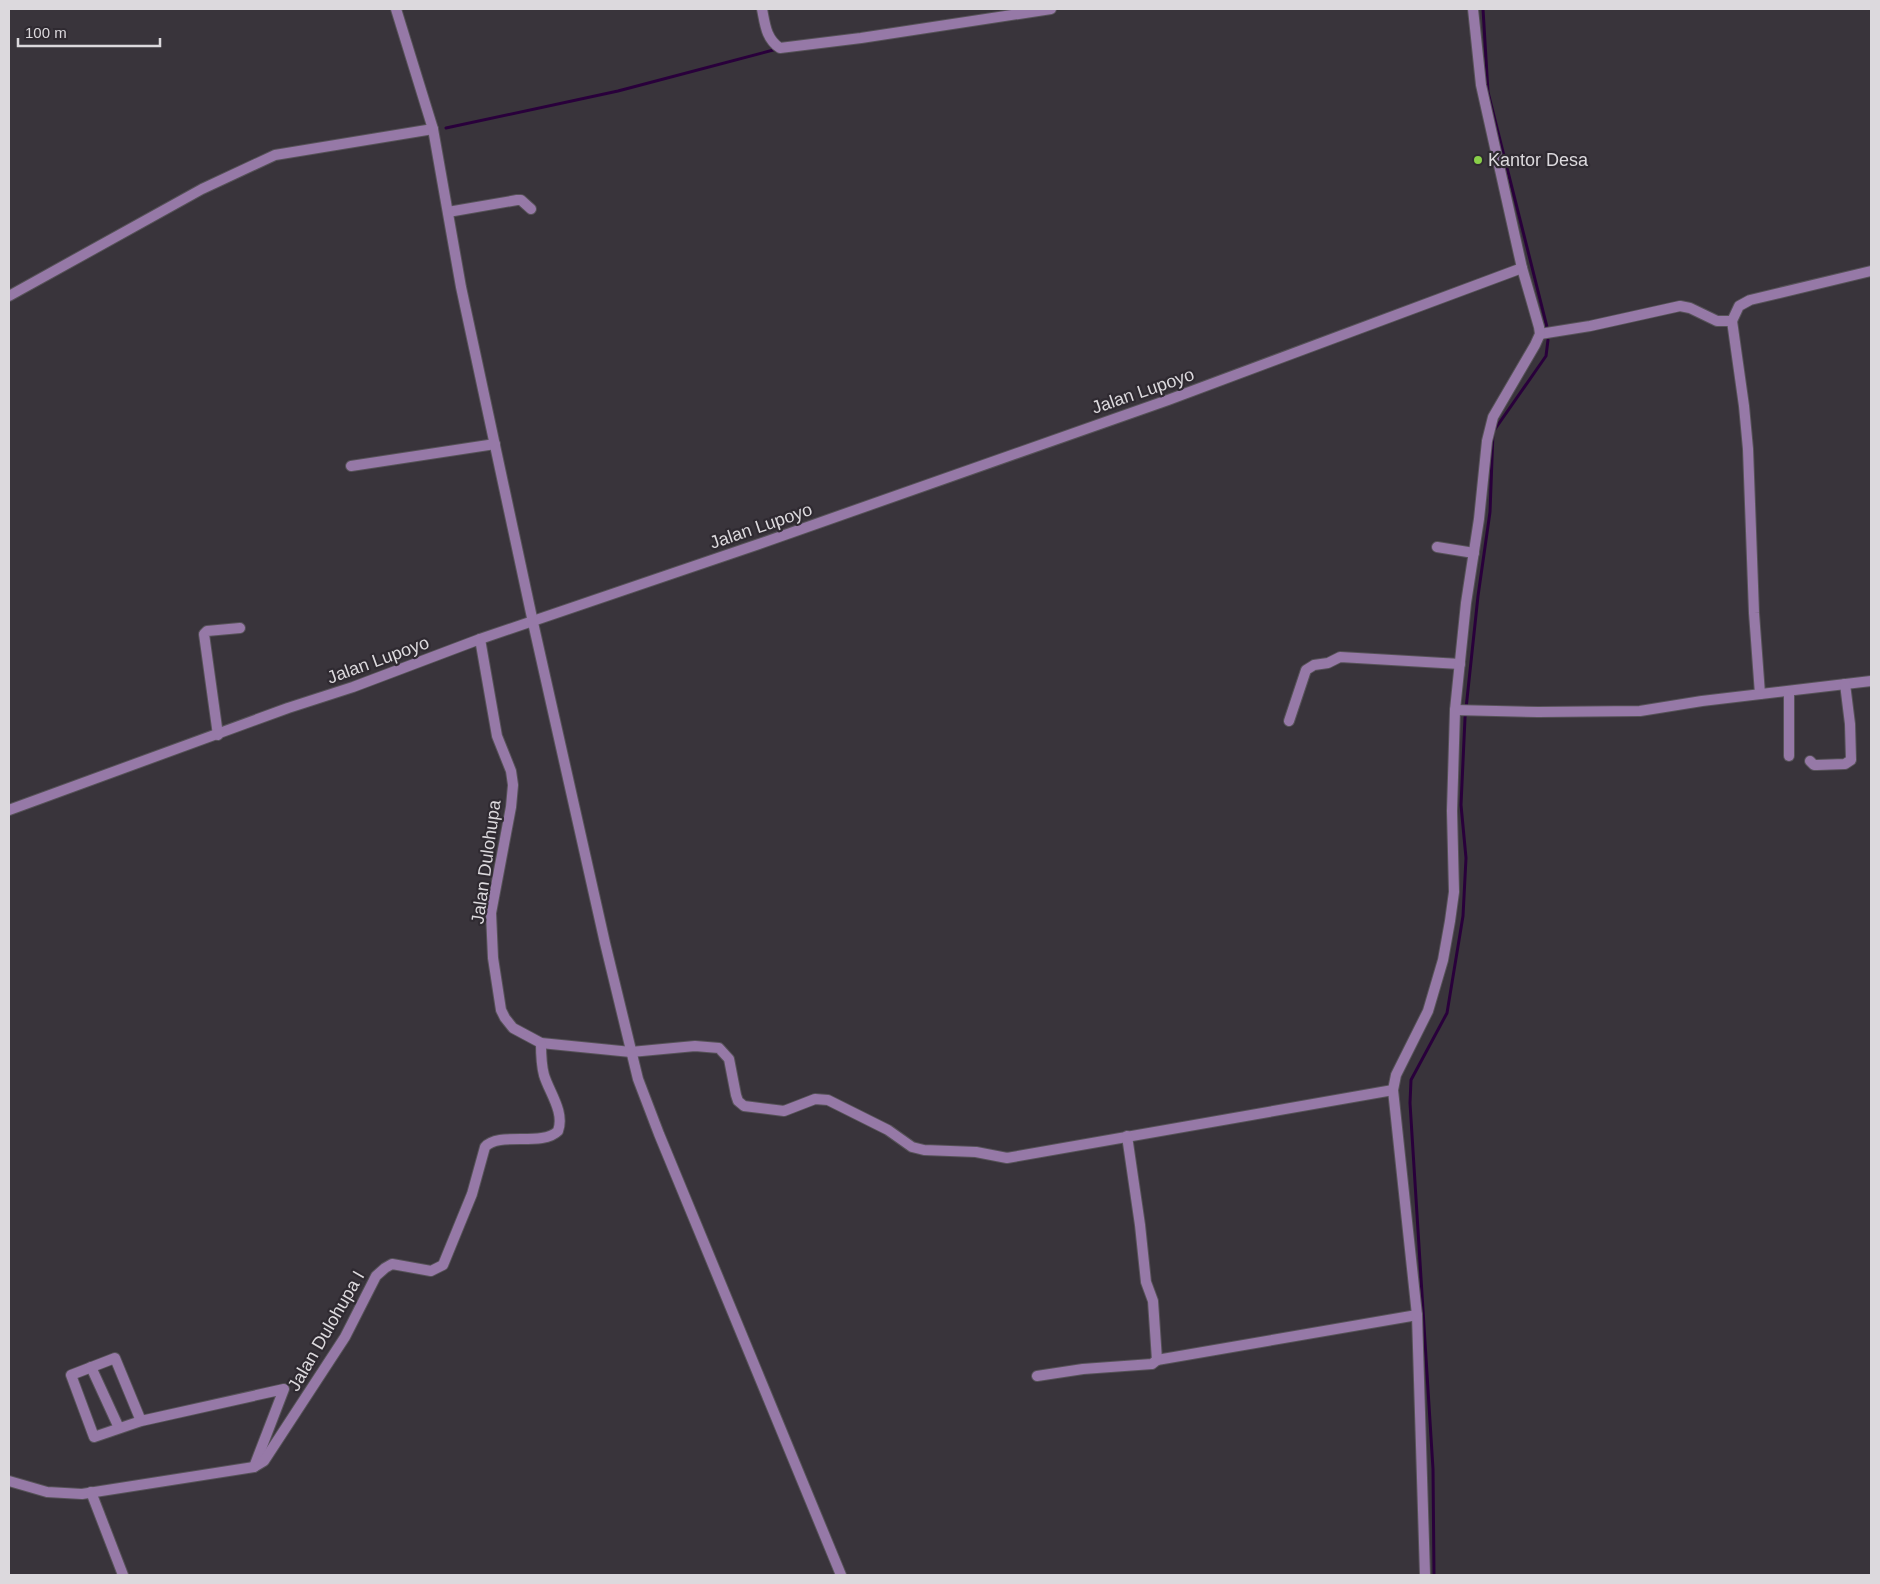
<svg xmlns="http://www.w3.org/2000/svg" width="1880" height="1584" font-family="Helvetica,sans-serif">
  <style>
    .lines { fill: none; stroke-linecap: round; stroke-linejoin: round }
    .stream { stroke: #29003b; stroke-width: 3 }
    .minor-casing { stroke: #565258; stroke-width: 12 }
    .tertiary-casing { stroke: #565258; stroke-width: 12 }
    .minor { stroke: #9679a7; stroke-width: 10 }
    .tertiary { stroke: #9679a7; stroke-width: 10 }
    .poi-dot { fill: #89cf49; stroke: #2f2a31; stroke-width: 2 }
    .labels { text-anchor: middle; dominant-baseline: central; stroke-width: 4.5; stroke-linejoin: round; paint-order: stroke }
    .poi-label { font-size: 18px; fill: #dcd9dd; stroke: #2f2a31; text-anchor: start }
    .street-label { font-size: 18px; fill: #dcd9dd; stroke: #2f2a31 }
  </style>
  <rect width="100%" height="100%" fill="#39343b"/>
  <g class="lines">
    <g class="stream">
      <path d="M1483 9 1488 92 1547 327"/>
      <path d="M446 128 618 91 777 49"/>
      <path d="M1434 1575 1433 1469 1410 1103 1411 1080 1447 1013 1463 916 1466 858 1461 805 1465 718 1478 596 1490 512 1493 432 1546 356 1548 340"/>
    </g>
    <g class="minor-casing">
      <g id="minor">
        <path d="M762 9C765 24 766 39 780 48L861 38 1051 9"/>
        <path d="M448 212 517 200H521L531 209"/>
        <path d="M9 296 202 189 275 155 433 129"/>
        <path d="M1732 321 1744 406 1748 449 1754 613 1760 694"/>
        <path d="M1540 334 1590 326 1680 306 1690 308 1717 321H1732L1739 306 1750 300 1871 271"/>
        <path d="M351 466 495 444"/>
        <path d="M1437 547 1474 553"/>
        <path d="M480 639 497 736 511 771 513 785 511 807 491 913 493 958 501 1010 505 1018 513 1028 541 1043 631 1052 695 1046 719 1048 729 1059 736 1095 738 1101 744 1106 784 1111 815 1099 828 1100 888 1130 912 1147 924 1150 976 1152 1007 1158 1393 1090"/>
        <path d="M1455 710 1538 712 1640 711 1702 701 1871 681"/>
        <path d="M1289 721 1306 670 1314 665 1328 663 1340 657 1460 664"/>
        <path d="M218 735 204 634 207 631 240 628"/>
        <path d="M1789 756V691"/>
        <path d="M1810 761 1814 765H1817L1845 764 1851 760 1850 724 1845 684"/>
        <path d="M9 810 288 708 353 687 480 639 759 544 1168 400 1522 268"/>
        <path d="M1157 1360 1417 1315"/>
        <path d="M91 1367 119 1428"/>
        <path d="M1037 1376 1083 1369 1152 1364 1157 1360 1153 1301 1146 1282 1140 1225 1127 1136"/>
        <path d="M141 1421 94 1437 71 1375 115 1358 141 1421 284 1389 254 1467"/>
        <path d="M9 1481 47 1492 82 1494 254 1467 264 1461 345 1337 376 1276 385 1268 392 1264 431 1271 443 1265 472 1194 485 1147C499 1131 542 1147 558 1131 565 1112 549 1092 544 1075 541 1064 541 1054 541 1043"/>
        <path d="M91 1492 123 1575"/>
      </g>
    </g>
    <g class="tertiary-casing">
      <g id="tertiary">
        <path d="M396 9 433 129 461 287 534 627 605 943 638 1079 659 1134 841 1575"/>
        <path d="M1425 1575 1417 1315 1393 1090 1396 1075 1428 1011 1443 960 1450 921 1454 892 1452 811 1455 710 1466 603 1479 519 1487 441 1493 417 1535 345 1540 334 1539 327 1522 268 1481 85 1473 9"/>
      </g>
    </g>
    <use href="#minor" class="minor"/>
    <use href="#tertiary" class="tertiary"/>
  </g>
  <circle class="poi-dot" cx="1478" cy="160" r="5"/>
  <g class="labels">
    <g class="poi-label">
      <text x="1488" y="160">Kantor Desa</text>
    </g>
    <g class="street-label">
      <text transform="translate(1143 391) rotate(-19)">Jalan Lupoyo</text>
      <text transform="translate(761 526) rotate(-19)">Jalan Lupoyo</text>
      <text transform="translate(378 660) rotate(-20)">Jalan Lupoyo</text>
      <text transform="translate(486 862) rotate(-82)">Jalan Dulohupa</text>
      <text transform="translate(326 1331) rotate(-60)">Jalan Dulohupa I</text>
    </g>
  </g>
  <rect width="1880" height="1584" fill="none" stroke="#dcd9dd" stroke-width="20"/>
  <path d="M18 38v8h142v-8" fill="none" stroke="#dcd9dd" stroke-width="2.5"/>
  <text x="25" y="38" font-size="15" fill="#dcd9dd" stroke="#2f2a31" stroke-width="4" paint-order="stroke">100 m</text>
</svg>
